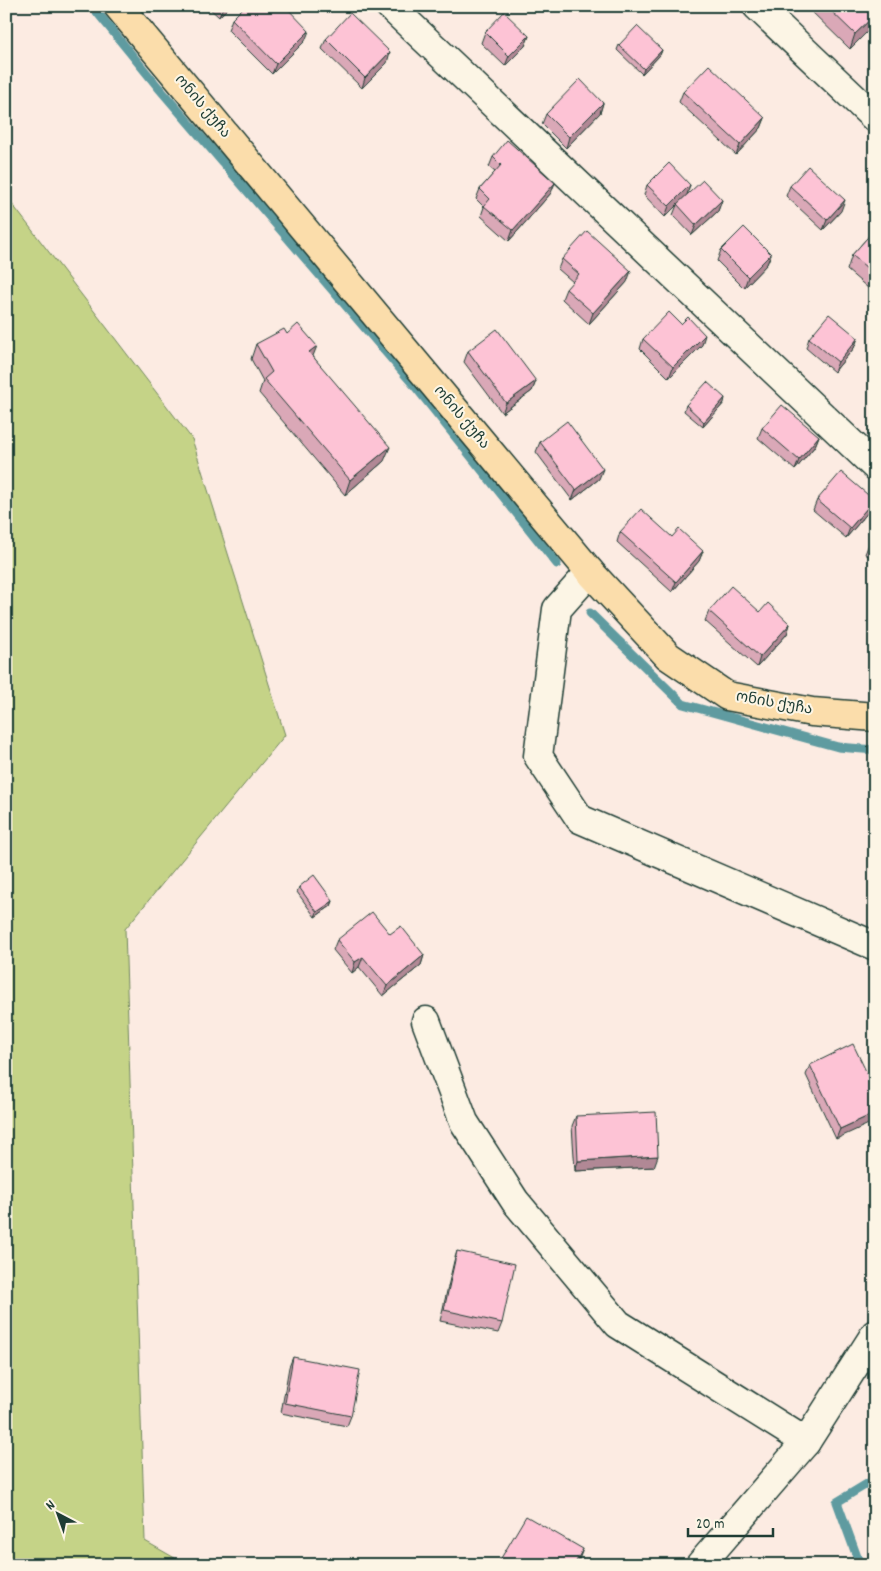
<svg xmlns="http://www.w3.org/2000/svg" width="881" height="1571" font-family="Dekko,'Noto Sans Georgian',sans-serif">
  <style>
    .green { fill: #c5d387; stroke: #72885e }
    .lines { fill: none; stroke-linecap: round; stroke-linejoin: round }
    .stream { stroke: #5f9ba0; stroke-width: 9 }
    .minor-casing { stroke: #1f3d34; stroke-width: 31 }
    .major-casing { stroke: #1f3d34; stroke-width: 31 }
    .minor { stroke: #fcf5e5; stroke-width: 28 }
    .major { stroke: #fbddab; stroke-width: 28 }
    .wall { fill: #daa8b7; stroke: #1f3d34 }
    .shaded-wall { fill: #b18895; stroke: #1f3d34 }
    .building { fill: #fdc3d5; stroke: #1f3d34 }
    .labels { text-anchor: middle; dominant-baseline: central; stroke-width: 4; stroke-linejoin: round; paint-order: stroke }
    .street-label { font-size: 15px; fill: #1f3d34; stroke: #fcf5e5 }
  </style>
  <rect width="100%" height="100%" fill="#fcebe2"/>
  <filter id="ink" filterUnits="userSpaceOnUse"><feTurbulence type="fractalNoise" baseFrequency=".02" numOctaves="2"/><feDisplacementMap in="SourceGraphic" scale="10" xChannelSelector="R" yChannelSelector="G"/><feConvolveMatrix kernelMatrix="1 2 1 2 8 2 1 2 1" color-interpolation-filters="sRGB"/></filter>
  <g filter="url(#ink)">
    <path class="green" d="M6 196 192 439 285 735 125 929 145 1541 187 1565H6Z"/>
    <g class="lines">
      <g class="stream">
        <path d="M92 6 158 87 414 385 557 564"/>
        <path d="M590 613 683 704 838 747 875 750"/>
        <path d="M860 1565 837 1502 875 1479"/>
      </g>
      <g class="minor-casing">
        <g id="minor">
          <path d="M390 6 875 466"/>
          <path d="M757 6 875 118"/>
          <path d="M590 572 557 609 538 756 580 819 875 946"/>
          <path d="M426 1021 464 1122 515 1201 618 1324 806 1442"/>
          <path d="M700 1565 806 1442 875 1334"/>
        </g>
      </g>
      <g class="major-casing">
        <path id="major" d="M118 6 590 572 668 656 727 696 812 712 875 717"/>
      </g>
      <use href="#minor" class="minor"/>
      <use href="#major" class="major"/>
    </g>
    <g class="wall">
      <path d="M207 6H230L219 17Z"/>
      <path d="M806 6H875V24L850 49Z"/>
      <path d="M232 19 305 41 272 74 228 30Z"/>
      <path d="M485 32 529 36 525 46 505 66 481 43Z"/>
      <path d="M326 39 387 63 362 88 322 49Z"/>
      <path d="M619 45 662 50 660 55 642 74 617 50Z"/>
      <path d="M683 92 765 118 761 128 736 155 679 102Z"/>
      <path d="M603 103 600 113 566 148 542 124 546 114Z"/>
      <path d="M493 157 551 193 509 241 481 216 484 207 476 199 480 189 495 172 489 167Z"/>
      <path d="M647 185H690L687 195 722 200 718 211 692 235 673 215 677 205 665 217 644 195Z"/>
      <path d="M790 186 841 211 823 230 786 196Z"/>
      <path d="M875 229V294L847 270 852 255Z"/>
      <path d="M721 250 771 254 767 264 744 288 717 261Z"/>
      <path d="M562 259 627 282 589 324 562 299 566 289 573 282 558 269Z"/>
      <path d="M287 334 313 356 384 461 345 495 259 393 263 381 251 359 256 344Z"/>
      <path d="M809 338H858L854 348 834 372 806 348Z"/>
      <path d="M643 339 702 345 669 378 640 349Z"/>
      <path d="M468 351 536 381 532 391 502 413 464 362Z"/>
      <path d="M724 403 703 427 684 411 686 405Z"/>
      <path d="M762 428 819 436 815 446 795 470 758 438Z"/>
      <path d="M540 442 599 479 572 500 536 452Z"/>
      <path d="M817 500H874L870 510 846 538 813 510Z"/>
      <path d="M620 532 672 537 703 551 699 561 672 592 617 542Z"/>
      <path d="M875 535V560L865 554 869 544Z"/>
      <path d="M709 611 790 624 787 634 757 667 705 621Z"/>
      <path d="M299 887 333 901 331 906 315 917 297 892Z"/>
      <path d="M390 934 424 955 421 965 383 996 359 967 352 973 333 950 337 940Z"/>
      <path d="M810 1065 875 1090 836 1139 806 1075Z"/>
      <path d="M576 1116 654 1167 575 1171 572 1126Z"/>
      <path d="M457 1251 502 1323 498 1333 440 1321 454 1261Z"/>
      <path d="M293 1357 351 1416 347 1426 281 1413 289 1367Z"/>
    </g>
    <g class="shaded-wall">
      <path d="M224 6H230L219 17 223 7Z"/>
      <path d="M875 15V24L850 49 855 34Z"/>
      <path d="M309 31 305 41 272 74 276 64Z"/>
      <path d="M529 36 525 46 505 66 509 56Z"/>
      <path d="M662 50 660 55 642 74 644 69Z"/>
      <path d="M390 52 387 63 362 88 365 78Z"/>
      <path d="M603 103 600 113 566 148 569 137Z"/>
      <path d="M765 118 761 128 736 155 740 145Z"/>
      <path d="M555 183 551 193 509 241 513 230Z"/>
      <path d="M690 185 687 195 665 217 669 206Z"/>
      <path d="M722 200 718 211 692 235 696 225Z"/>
      <path d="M845 200 841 211 823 230 827 220Z"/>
      <path d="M771 254 767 264 744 288 748 277Z"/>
      <path d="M631 271 627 282 589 324 593 313Z"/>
      <path d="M705 335 702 345 669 378 673 367Z"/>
      <path d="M858 338 854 348 834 372 838 362Z"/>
      <path d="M317 346 311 361 309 352Z"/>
      <path d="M536 381 532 391 502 413 506 403Z"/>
      <path d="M725 398 724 403 703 427 704 422Z"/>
      <path d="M819 436 815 446 795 470 799 460Z"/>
      <path d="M390 447 384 461 345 495 350 480Z"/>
      <path d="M603 469 599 479 572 500 576 490Z"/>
      <path d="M874 500 870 510 846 538 850 528Z"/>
      <path d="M703 551 699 561 672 592 676 582Z"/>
      <path d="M790 624 787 634 757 667 760 657Z"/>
      <path d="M333 901 331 906 315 917 317 912Z"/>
      <path d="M424 955 421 965 383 996 387 986Z"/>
      <path d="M363 957 359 967 352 973 355 962Z"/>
      <path d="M875 1113V1121L836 1139 840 1129Z"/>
      <path d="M658 1156 654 1167 575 1171 578 1161Z"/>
      <path d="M583 1549 577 1565H574Z"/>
    </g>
    <g class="building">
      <path d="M245 6H285L309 31 276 64 232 19Z"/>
      <path d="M826 6H875V15L855 34Z"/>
      <path d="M504 12 529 36 509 56 485 32Z"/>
      <path d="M350 13 390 52 365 78 326 39Z"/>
      <path d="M637 26 662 50 644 69 619 45Z"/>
      <path d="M709 65 765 118 740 145 683 92Z"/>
      <path d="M580 79 603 103 569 137 546 114Z"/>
      <path d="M507 140 555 183 513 230 484 206 490 199 480 189 501 165 493 157Z"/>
      <path d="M669 163 690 185 669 206 647 185Z"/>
      <path d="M808 166 845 200 827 220 790 186Z"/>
      <path d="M703 180 722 200 696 225 677 204Z"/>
      <path d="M744 227 771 254 748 277 721 250Z"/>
      <path d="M875 229V275L852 255Z"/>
      <path d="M587 231 631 271 593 313 566 289 579 274 562 259Z"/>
      <path d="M669 312 681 324 688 317 705 335 673 367 643 339Z"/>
      <path d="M829 314 858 338 838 362 809 338Z"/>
      <path d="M298 324 317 346 309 352 390 447 350 480 264 379 272 372 256 344 284 329 287 334Z"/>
      <path d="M497 329 536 381 506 403 468 351Z"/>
      <path d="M707 382 725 398 704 422 686 405Z"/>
      <path d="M782 405 819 436 799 460 762 428Z"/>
      <path d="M567 421 603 469 576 490 540 442Z"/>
      <path d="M841 472 874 500 850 528 817 500Z"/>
      <path d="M641 509 672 537 679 529 703 551 676 582 620 532Z"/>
      <path d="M875 535V548L869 544Z"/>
      <path d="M731 586 760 612 768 603 790 624 760 657 709 611Z"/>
      <path d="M314 875 333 901 317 912 299 887Z"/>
      <path d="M372 912 390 934 401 926 424 955 387 986 363 957 355 962 337 940Z"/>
      <path d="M853 1044 875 1090V1113L840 1129 810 1065Z"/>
      <path d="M656 1112 658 1156 578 1161 576 1116Z"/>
      <path d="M457 1251 515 1264 502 1323 444 1310Z"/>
      <path d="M293 1357 360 1370 351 1416 285 1403Z"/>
      <path d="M526 1516 583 1549 574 1565H497Z"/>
    </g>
  </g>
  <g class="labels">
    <g class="street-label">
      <text transform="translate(202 107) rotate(50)">ონის ქუჩა</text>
      <text transform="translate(461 418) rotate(50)">ონის ქუჩა</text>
      <text transform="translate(774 704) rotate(10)">ონის ქუჩა</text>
    </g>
  </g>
  <rect width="881" height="1571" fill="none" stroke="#fcf5e5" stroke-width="25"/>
  <rect x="12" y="12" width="856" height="1546" fill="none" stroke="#1f3d34" stroke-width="2" filter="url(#ink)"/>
  <g transform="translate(58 1514) rotate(319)" stroke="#fcf5e5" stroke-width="4" paint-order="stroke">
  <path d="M0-4L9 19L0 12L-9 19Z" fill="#1f3d34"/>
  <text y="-8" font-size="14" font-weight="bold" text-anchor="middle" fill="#1f3d34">N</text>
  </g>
  <path d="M688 1528v8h85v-8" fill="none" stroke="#1f3d34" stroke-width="2.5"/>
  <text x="696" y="1528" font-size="15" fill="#1f3d34" stroke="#fcf5e5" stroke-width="4" paint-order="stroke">20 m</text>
</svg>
